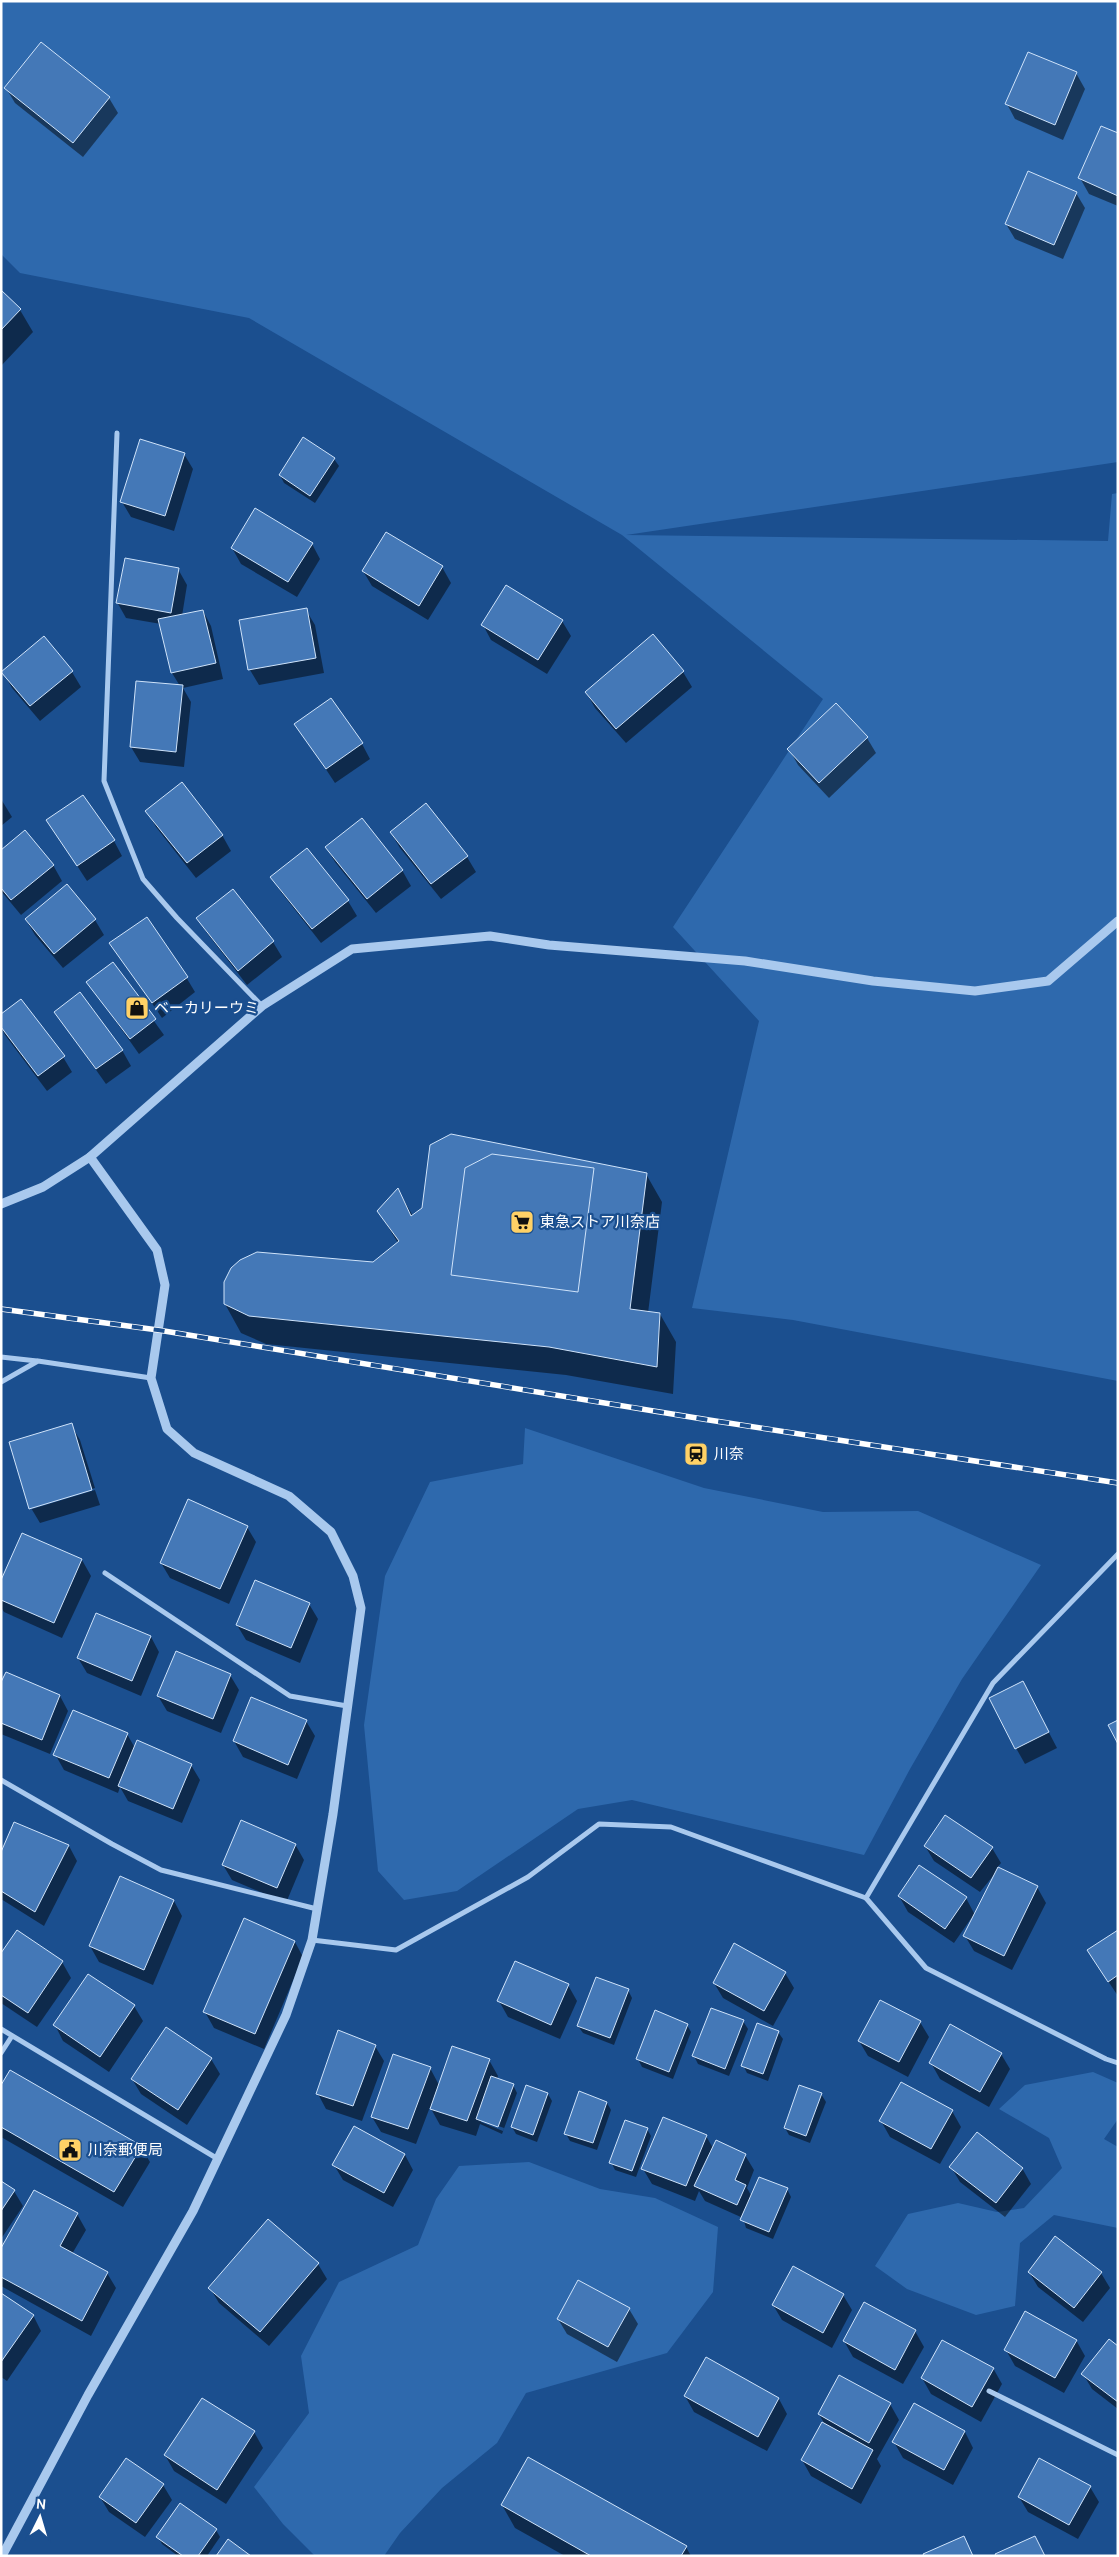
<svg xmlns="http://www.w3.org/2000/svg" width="1119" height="2557" font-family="Cabin,'Noto Sans JP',sans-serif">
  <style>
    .green { fill: #2e69ad }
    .shadow { fill: #0007; fill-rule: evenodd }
    .building { fill: #4478b7; stroke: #cfe3fa }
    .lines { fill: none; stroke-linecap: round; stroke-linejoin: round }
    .minor { stroke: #a9c9ee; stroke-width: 5 }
    .tertiary { stroke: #a9c9ee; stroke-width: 9 }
    .rail-casing { stroke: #fff; stroke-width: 5.5 }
    .rail { stroke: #1b4f8f; stroke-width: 4; stroke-dasharray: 11; stroke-linecap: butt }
    .labels { text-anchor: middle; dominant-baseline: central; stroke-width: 4.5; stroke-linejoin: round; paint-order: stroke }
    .poi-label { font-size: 15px; fill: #fff; stroke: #1b4f8f; text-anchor: start }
  </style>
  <rect width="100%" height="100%" fill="#1b4f8f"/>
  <g class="green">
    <path d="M1 1H1118V462L626 535 1108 541 1112 494 1118 493V1381L793 1320 692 1308 759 1021 673 927 823 699 622 535 249 318 20 273 1 254Z"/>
    <path d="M525 1428 704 1488 823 1512 918 1511 1041 1565 962 1679 910 1769 864 1855 632 1800 578 1809 457 1891 404 1900 378 1871 364 1725 385 1576 430 1482 523 1464Z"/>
    <path d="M1093 2072 1118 2083V2119L1104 2139 1118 2147V2228L1054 2215 1020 2243 1015 2306 976 2315 907 2289 875 2266 908 2214 958 2203 997 2212 1024 2208 1062 2168 1049 2138 999 2109 1025 2085Z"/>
    <path d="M529 2162 600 2189 655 2198 718 2227 713 2292 667 2353 526 2393 497 2443 442 2488 400 2533 384 2556H315L283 2524 254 2487 309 2413 301 2356 339 2282 418 2245 436 2199 459 2166Z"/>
  </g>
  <g class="shadow">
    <path d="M41 44 109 98 118 113 83 157 15 103 6 88Z"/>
    <path d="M1076 73 1085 89 1063 140 1015 119 1007 104Z"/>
    <path d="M1118 135V206L1089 194 1080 178Z"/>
    <path d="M1076 193 1085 208 1063 259 1015 239 1006 224Z"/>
    <path d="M1 292 20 310 33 332 1 366Z"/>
    <path d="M303 439 334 459 339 466 315 503 284 483 280 475Z"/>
    <path d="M184 454 193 469 174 531 131 517 122 502Z"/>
    <path d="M312 544 320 559 297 597 241 564 232 548Z"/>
    <path d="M442 567 451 583 428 620 372 586 363 571Z"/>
    <path d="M178 569 187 585 182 616 203 611 211 626 223 679 183 688 191 702 184 767 140 762 131 747 180 686 172 673 161 624 126 618 117 602Z"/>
    <path d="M306 610 315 625 324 673 259 685 250 670 241 621Z"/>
    <path d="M562 621 571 636 547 674 491 640 483 625Z"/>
    <path d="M653 635 683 672 692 687 626 743 595 708 586 692Z"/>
    <path d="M44 638 72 672 81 687 40 721 12 688 3 672Z"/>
    <path d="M296 724 362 744 370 759 335 783Z"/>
    <path d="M867 738 876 753 829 798 798 765 789 749Z"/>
    <path d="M1 799 12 817 1 826Z"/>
    <path d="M147 811 222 835 231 851 196 878 156 827Z"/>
    <path d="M48 821 114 841 122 856 87 881Z"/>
    <path d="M391 833 467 857 476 872 441 899 400 848Z"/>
    <path d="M326 847 402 870 411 886 376 913 335 862Z"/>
    <path d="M1 851 53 865 62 881 21 915 1 891Z"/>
    <path d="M272 877 348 901 357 916 321 943 281 892Z"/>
    <path d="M67 886 95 920 104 935 63 968 35 935 26 920Z"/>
    <path d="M233 891 273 942 282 957 247 985 207 933 198 918Z"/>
    <path d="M111 943 186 977 195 992 162 1018Z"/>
    <path d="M113 964 164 1035 139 1054 88 982Z"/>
    <path d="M55 1012 122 1050 131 1066 106 1084Z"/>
    <path d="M1 1016 63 1057 72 1072 47 1091 5 1035 1 1027Z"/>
    <path d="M646 1174 662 1202 648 1313 660 1314 676 1342 673 1394 566 1375 266 1344 241 1333 225 1304 373 1264 398 1243 379 1212 398 1190 413 1216Z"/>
    <path d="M71 1425 80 1440 95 1488 32 1506V1509L95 1490 100 1505 40 1523 31 1508Z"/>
    <path d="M247 1527 256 1542 229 1604 170 1578 161 1563Z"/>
    <path d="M23 1534 82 1560 91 1576 62 1638 4 1612 1 1607V1583Z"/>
    <path d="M309 1604 318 1619 300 1663 246 1640 237 1625Z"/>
    <path d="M97 1615 151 1637 159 1652 141 1696 87 1673 78 1658Z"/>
    <path d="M230 1675 239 1690 221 1733 167 1711 158 1696Z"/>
    <path d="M1 1685 60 1696 68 1711 50 1754 1 1734Z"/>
    <path d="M1031 1698 1057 1748 1025 1764 1016 1748Z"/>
    <path d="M306 1721 315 1736 297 1779 243 1757 234 1741Z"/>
    <path d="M127 1734 135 1748 191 1765 200 1780 182 1823 128 1801 120 1787 118 1793 64 1770 55 1754Z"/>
    <path d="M15 1824 69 1846 77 1861 44 1926 1 1899V1855Z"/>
    <path d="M295 1844 304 1860 286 1903 232 1880 223 1865Z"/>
    <path d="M925 1846 992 1848 1001 1863 997 1868 1037 1887 1046 1903 1012 1970 974 1951 965 1936 972 1917 954 1943 908 1912 899 1896 966 1898 975 1915 997 1871 980 1892 934 1861Z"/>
    <path d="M174 1901 182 1916 153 1985 99 1962 90 1946Z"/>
    <path d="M17 1931 62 1962 71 1978 37 2027 1 2003V1955Z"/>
    <path d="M1118 1932V1996L1098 1966Z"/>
    <path d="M295 1942 303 1957 264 2049 214 2028 205 2012Z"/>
    <path d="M785 1973 794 1988 773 2026 723 1998 714 1983Z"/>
    <path d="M568 1985 577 2001 560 2039 508 2017 499 2001Z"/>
    <path d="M628 1990 632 1998 614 2045 583 2033 578 2026Z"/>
    <path d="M134 2006 143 2021 109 2072 63 2041 55 2025Z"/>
    <path d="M743 2021 748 2029 729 2076 698 2064 694 2056Z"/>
    <path d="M920 2022 929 2037 908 2077 868 2056 859 2041Z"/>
    <path d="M687 2025 691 2032 673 2079 642 2067 638 2059Z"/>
    <path d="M167 2029 211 2059 220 2074 187 2125 141 2094 132 2079Z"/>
    <path d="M778 2032 783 2039 768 2081 747 2073 743 2065Z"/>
    <path d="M375 2046 384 2061 362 2121 326 2109 318 2094Z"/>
    <path d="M1001 2054 1010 2069 989 2107 940 2079 931 2063Z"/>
    <path d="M489 2060 498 2076 497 2079 513 2085 517 2093 502 2134 480 2124 476 2136 440 2125 430 2107 416 2144 381 2132 372 2117 430 2068 439 2085ZM481 2120 504 2128 503 2131 481 2122Z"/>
    <path d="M1 2087 141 2147 150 2162 123 2207 1 2137Z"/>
    <path d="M548 2094 552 2101 537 2142 516 2134 512 2127Z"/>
    <path d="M821 2094 826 2102 810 2143 789 2135 785 2128Z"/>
    <path d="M607 2103 611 2110 597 2150 570 2141 566 2134Z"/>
    <path d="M952 2111 961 2127 940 2164 890 2137 881 2121Z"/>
    <path d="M647 2129 651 2136 636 2177 615 2170 611 2162Z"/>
    <path d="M706 2136 713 2148 745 2155 754 2170 747 2188 752 2197 787 2189 791 2197 773 2239 746 2228 743 2218 705 2201 699 2191 695 2201 652 2184 643 2169Z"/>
    <path d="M405 2155 413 2170 393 2207 343 2180 334 2165Z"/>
    <path d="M951 2167 1022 2168 1031 2184 1005 2217 960 2182Z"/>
    <path d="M1 2182 14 2191 23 2206 1 2239Z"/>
    <path d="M77 2214 86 2230 72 2254 107 2273 116 2288 91 2336 1 2286V2251Z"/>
    <path d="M318 2264 327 2279 269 2346 219 2303 210 2288Z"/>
    <path d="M1029 2272 1101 2273 1110 2288 1083 2322 1038 2287Z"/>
    <path d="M1 2295 33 2315 41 2331 7 2381 1 2377Z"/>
    <path d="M843 2295 852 2310 832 2348 782 2320 773 2305Z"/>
    <path d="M629 2309 638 2324 617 2362 567 2334 558 2319Z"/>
    <path d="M915 2331 924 2347 903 2384 853 2357 844 2341Z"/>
    <path d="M1076 2340 1085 2356 1064 2393 1015 2366 1006 2350Z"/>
    <path d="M1118 2347V2409L1092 2389 1083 2374Z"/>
    <path d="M993 2368 1002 2384 981 2422 931 2394 922 2378Z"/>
    <path d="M685 2396 779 2399 787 2414 767 2451 694 2412Z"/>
    <path d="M890 2404 899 2420 877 2459 881 2466 861 2504 811 2476 802 2460 825 2425 819 2414Z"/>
    <path d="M914 2405 965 2432 973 2448 953 2485 903 2458 894 2442Z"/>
    <path d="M254 2432 263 2448 226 2504 174 2471 165 2455Z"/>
    <path d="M163 2485 172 2500 145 2537 109 2512 100 2497Z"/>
    <path d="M1090 2487 1099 2502 1078 2539 1028 2512 1019 2497Z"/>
    <path d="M502 2505 686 2547 691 2556H565L515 2528Z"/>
    <path d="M216 2530 220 2537 207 2556H178L162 2544 158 2537Z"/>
  </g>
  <g class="building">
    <path d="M41 42 110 97 73 143 4 88Z"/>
    <path d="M1028 52 1077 72 1055 125 1005 104Z"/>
    <path d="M1101 126 1118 133V196L1078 178Z"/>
    <path d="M1028 171 1077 192 1054 245 1005 224Z"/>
    <path d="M1 290 21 309 1 330Z"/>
    <path d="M303 437 335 458 310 496 279 475Z"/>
    <path d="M140 439 185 453 165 516 120 502Z"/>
    <path d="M255 508 313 543 288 582 231 548Z"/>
    <path d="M386 532 443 566 419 606 362 571Z"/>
    <path d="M125 558 179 568 171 613 116 603Z"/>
    <path d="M506 585 563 620 538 660 481 625Z"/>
    <path d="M307 608 316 658 248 670 239 620Z"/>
    <path d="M203 610 216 663 171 673 158 619Z"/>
    <path d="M653 634 684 671 616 729 585 692Z"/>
    <path d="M44 636 73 671 30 706 1 672Z"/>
    <path d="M136 681 183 685 176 752 130 747Z"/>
    <path d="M331 698 363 743 326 769 294 724Z"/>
    <path d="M836 703 868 737 819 783 787 749Z"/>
    <path d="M182 782 223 835 187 863 145 811Z"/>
    <path d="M83 795 115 840 77 866 46 820Z"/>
    <path d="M426 803 468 856 431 884 390 832Z"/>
    <path d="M362 818 403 870 367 899 325 847Z"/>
    <path d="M25 830 54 865 11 900 1 888V850Z"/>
    <path d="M307 848 349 900 312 929 270 877Z"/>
    <path d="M67 884 96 919 54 954 25 919Z"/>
    <path d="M233 889 274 941 238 971 196 918Z"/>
    <path d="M147 917 188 977 152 1003 109 943Z"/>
    <path d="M113 962 156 1019 130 1039 86 982Z"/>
    <path d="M80 992 123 1050 96 1069 54 1012Z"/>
    <path d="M21 999 65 1056 38 1076 1 1027V1014Z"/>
    <path d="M451 1134 647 1173 630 1309 660 1313 657 1367 549 1347 249 1316 224 1304V1282L231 1268 240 1260 257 1252 373 1262 399 1241 377 1211 398 1188 411 1216 422 1208 430 1145Z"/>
    <path d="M492 1154 594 1168 578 1292 451 1275 465 1168Z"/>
    <path d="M72 1423 92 1490 29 1509 9 1442Z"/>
    <path d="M188 1499 248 1526 220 1589 160 1563Z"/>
    <path d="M22 1533 82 1559 54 1623 1 1600V1580Z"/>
    <path d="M255 1580 310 1603 291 1648 236 1625Z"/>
    <path d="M96 1613 151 1636 132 1681 77 1658Z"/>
    <path d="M176 1651 231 1674 213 1719 157 1696Z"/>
    <path d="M6 1672 60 1695 42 1740 1 1723V1682Z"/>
    <path d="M1023 1681 1049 1732 1015 1749 989 1698Z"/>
    <path d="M251 1697 307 1720 288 1765 233 1741Z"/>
    <path d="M73 1710 128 1733 109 1778 53 1755Z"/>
    <path d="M1118 1720V1744L1108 1725Z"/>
    <path d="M137 1740 192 1764 173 1809 118 1786Z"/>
    <path d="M945 1815 993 1847 971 1878 924 1846Z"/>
    <path d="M241 1820 296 1844 277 1888 222 1865Z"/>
    <path d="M14 1822 69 1845 35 1912 1 1891V1852Z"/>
    <path d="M919 1865 967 1897 945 1929 898 1896Z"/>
    <path d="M998 1867 1038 1886 1004 1956 963 1936Z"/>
    <path d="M120 1876 174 1900 144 1970 89 1946Z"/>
    <path d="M244 1918 295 1941 255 2034 203 2012Z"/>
    <path d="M17 1930 63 1961 28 2013 1 1995V1953Z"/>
    <path d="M1118 1930V1975L1108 1982 1087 1950Z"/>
    <path d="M734 1943 786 1972 764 2011 713 1983Z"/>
    <path d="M515 1961 569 1984 551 2025 497 2001Z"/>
    <path d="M88 1974 135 2005 100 2057 53 2025Z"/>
    <path d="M596 1977 629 1989 610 2038 577 2026Z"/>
    <path d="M880 2000 921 2021 899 2062 858 2041Z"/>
    <path d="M711 2008 744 2020 725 2069 692 2056Z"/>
    <path d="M655 2010 688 2024 669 2072 636 2059Z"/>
    <path d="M757 2023 779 2031 763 2074 741 2066Z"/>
    <path d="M950 2024 1002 2053 980 2092 929 2063Z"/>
    <path d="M166 2027 212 2058 178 2110 131 2079Z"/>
    <path d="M338 2030 376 2045 353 2106 316 2094Z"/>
    <path d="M452 2046 490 2059 467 2121 430 2109Z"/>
    <path d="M393 2054 431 2067 408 2129 371 2117Z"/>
    <path d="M10 2070 142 2146 114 2192 1 2127V2085Z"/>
    <path d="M491 2076 514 2084 498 2127 476 2119Z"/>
    <path d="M901 2082 953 2110 931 2149 879 2121Z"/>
    <path d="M526 2085 548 2093 533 2135 511 2127Z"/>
    <path d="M799 2085 822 2093 806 2136 784 2128Z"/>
    <path d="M579 2091 607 2102 593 2143 564 2134Z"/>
    <path d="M663 2117 707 2135 686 2186 641 2169Z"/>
    <path d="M625 2120 648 2128 632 2171 609 2163Z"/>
    <path d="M354 2126 405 2154 384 2193 332 2165Z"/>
    <path d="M977 2132 1023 2168 996 2203 949 2167Z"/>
    <path d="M716 2140 746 2154 735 2180 746 2185 737 2205 694 2186Z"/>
    <path d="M759 2177 788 2188 769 2232 740 2220Z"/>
    <path d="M1 2181 15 2190 1 2211Z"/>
    <path d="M34 2190 78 2213 60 2246 108 2272 82 2321 1 2277V2248Z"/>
    <path d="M268 2219 319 2263 260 2332 208 2288Z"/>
    <path d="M1055 2236 1102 2272 1074 2308 1028 2272Z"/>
    <path d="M793 2266 844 2294 823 2333 772 2305Z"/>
    <path d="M578 2280 630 2308 608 2347 557 2319Z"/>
    <path d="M1 2293 34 2315 1 2362Z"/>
    <path d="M864 2302 916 2330 895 2370 843 2341Z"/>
    <path d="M1025 2311 1077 2340 1055 2378 1004 2350Z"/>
    <path d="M1109 2339 1118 2346V2402L1081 2374Z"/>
    <path d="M942 2340 994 2368 972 2407 921 2378Z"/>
    <path d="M706 2357 779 2398 758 2437 684 2396Z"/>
    <path d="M839 2375 891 2403 869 2443 818 2414Z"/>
    <path d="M202 2398 255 2431 217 2490 164 2455Z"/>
    <path d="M914 2403 965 2431 944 2470 892 2442Z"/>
    <path d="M822 2422 873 2450 852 2489 801 2460Z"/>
    <path d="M528 2457 687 2546 681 2556H591L501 2505Z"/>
    <path d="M126 2458 164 2484 136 2523 99 2497Z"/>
    <path d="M1039 2458 1091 2486 1069 2525 1018 2497Z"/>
    <path d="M180 2503 217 2529 198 2556H183L156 2537Z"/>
    <path d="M964 2536 973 2556H924L923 2554Z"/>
    <path d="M1035 2536 1045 2556H996L995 2554Z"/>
    <path d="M228 2539 251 2556H216Z"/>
  </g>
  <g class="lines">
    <g class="minor">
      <path d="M117 433 104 781 143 879 177 918 262 1006"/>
      <path d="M1 1357 37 1361"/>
      <path d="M1 1382 38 1361 151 1378"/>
      <path d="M105 1573 290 1696 347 1706"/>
      <path d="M1 1780 112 1844 161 1870 317 1909"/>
      <path d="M866 1898 993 1683 1118 1554"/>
      <path d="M312 1940 396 1950 528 1877 599 1824 671 1827 866 1898 926 1968 1106 2059 1118 2063"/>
      <path d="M1 2029 218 2159"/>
      <path d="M1 2053 12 2036"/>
      <path d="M989 2391 1118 2455"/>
    </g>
    <g class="tertiary">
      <path d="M1 1204 43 1187 90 1157 262 1006 352 949 490 936 549 945 745 961 873 981 975 991 1048 981 1118 921"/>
      <path d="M2 2556 88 2395 193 2211 286 2015 312 1940 333 1814 361 1608 353 1576 331 1532 289 1496 194 1453 167 1429 151 1378 165 1285 157 1250 90 1157"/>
    </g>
    <g class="rail-casing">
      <path id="rail" d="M1 1309 158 1330 709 1420 1118 1483"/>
    </g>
    <use href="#rail" class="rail"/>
  </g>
  <defs>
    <g id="shop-square" transform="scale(1.25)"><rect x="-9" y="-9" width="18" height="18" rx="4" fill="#ffd166" stroke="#1b4f8f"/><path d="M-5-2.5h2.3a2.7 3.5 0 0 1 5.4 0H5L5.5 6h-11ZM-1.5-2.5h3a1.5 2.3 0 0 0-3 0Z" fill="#111"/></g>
    <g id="supermarket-square" transform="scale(1.25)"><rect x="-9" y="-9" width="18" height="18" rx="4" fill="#ffd166" stroke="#1b4f8f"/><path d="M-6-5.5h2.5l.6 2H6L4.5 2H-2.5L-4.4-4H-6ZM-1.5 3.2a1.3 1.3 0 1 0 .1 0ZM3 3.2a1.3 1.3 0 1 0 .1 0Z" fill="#111"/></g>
    <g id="station-square" transform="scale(1.25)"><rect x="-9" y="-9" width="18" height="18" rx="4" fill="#ffd166" stroke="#1b4f8f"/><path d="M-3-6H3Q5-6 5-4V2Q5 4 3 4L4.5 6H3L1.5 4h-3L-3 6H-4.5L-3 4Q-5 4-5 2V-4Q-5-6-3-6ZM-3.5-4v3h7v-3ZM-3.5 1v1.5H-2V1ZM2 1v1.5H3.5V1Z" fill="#111"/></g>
    <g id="civic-square" transform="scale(1.25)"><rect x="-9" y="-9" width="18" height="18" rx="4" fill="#ffd166" stroke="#1b4f8f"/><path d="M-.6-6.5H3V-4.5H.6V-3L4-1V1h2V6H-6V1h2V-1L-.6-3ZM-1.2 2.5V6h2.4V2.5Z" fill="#111"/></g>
  </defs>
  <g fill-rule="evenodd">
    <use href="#shop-square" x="137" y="1008"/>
    <use href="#supermarket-square" x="522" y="1222"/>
    <use href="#station-square" x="696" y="1454"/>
    <use href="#civic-square" x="70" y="2150"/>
  </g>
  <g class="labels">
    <g class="poi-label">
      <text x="154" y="1008">ベーカリーウミ</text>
      <text x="540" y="1222">東急ストア川奈店</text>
      <text x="714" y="1454">川奈</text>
      <text x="88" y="2150">川奈郵便局</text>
    </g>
  </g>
  <rect width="1119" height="2557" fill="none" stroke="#ffffff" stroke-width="5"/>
  <g transform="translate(40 2517) rotate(5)" stroke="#1b4f8f" stroke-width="4" paint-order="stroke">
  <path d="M0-4L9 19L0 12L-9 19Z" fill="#ffffff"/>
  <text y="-8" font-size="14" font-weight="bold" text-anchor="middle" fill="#ffffff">N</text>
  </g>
</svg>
